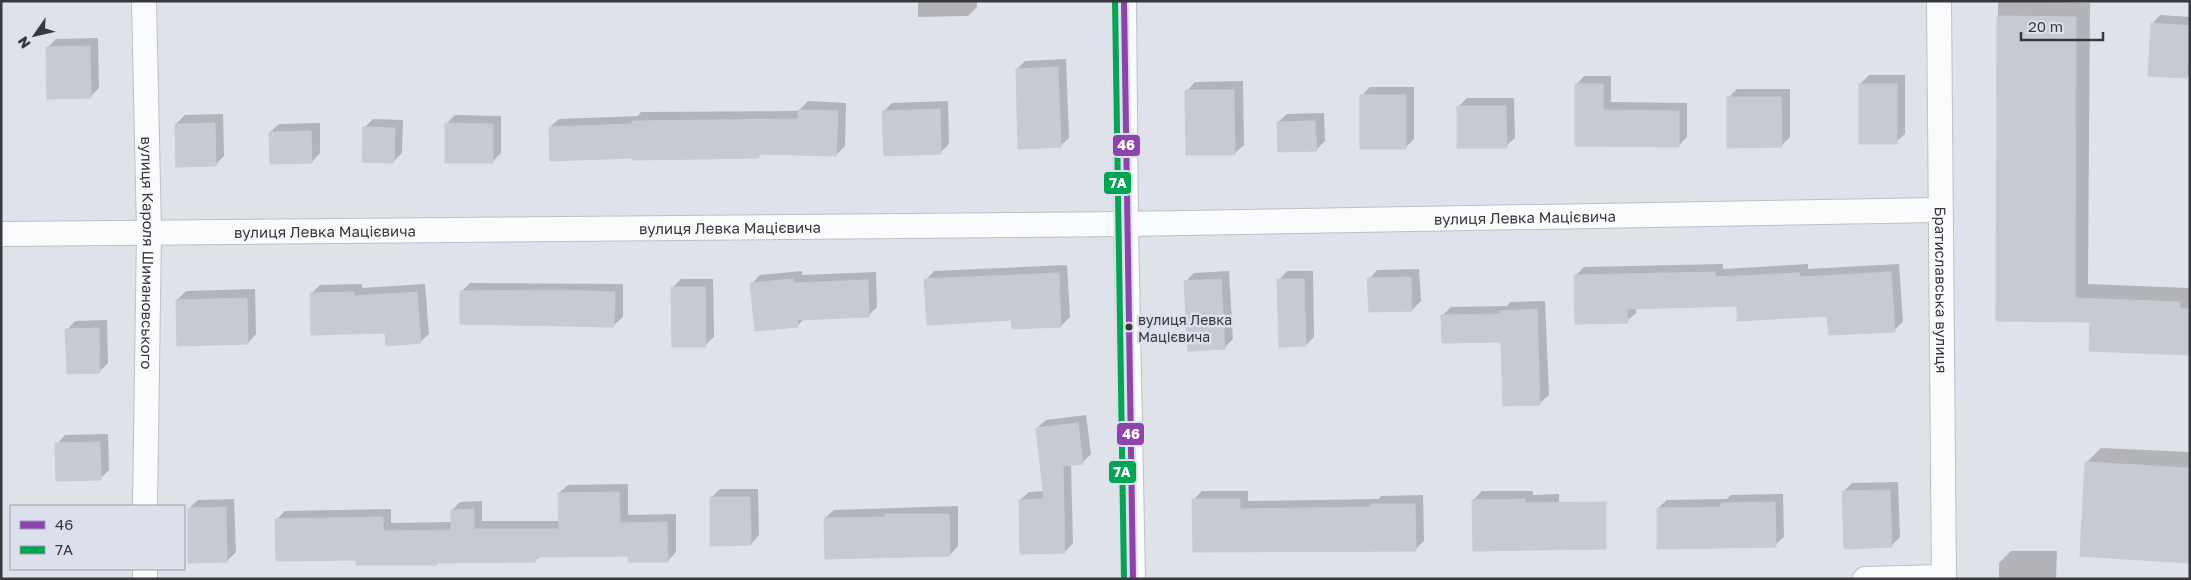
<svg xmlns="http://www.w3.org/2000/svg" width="2191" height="580" font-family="'Golos Text',sans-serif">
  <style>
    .shadow { fill: #0003 }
    .building { fill: #c7cad3; stroke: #c8cacf }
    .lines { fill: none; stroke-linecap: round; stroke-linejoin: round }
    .street-casing { stroke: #bec0c6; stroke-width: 26 }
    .street { stroke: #fafbfc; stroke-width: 24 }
    .bus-1-casing { stroke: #dce0ed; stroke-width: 10 }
    .bus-2-casing { stroke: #dce0ed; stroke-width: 10 }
    .bus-1 { stroke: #8e44ad; stroke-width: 6 }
    .bus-2 { stroke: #00a651; stroke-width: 6 }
    .bus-dot { fill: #37393e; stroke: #dce0ed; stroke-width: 2 }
    .labels { text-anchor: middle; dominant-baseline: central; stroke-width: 5; stroke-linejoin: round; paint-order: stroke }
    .bus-label { font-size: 14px; fill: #37393e; stroke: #dce0ed; text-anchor: start }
    .street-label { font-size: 15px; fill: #37393e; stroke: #dce0ed }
    .line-badge { stroke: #dce0ed; stroke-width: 2 }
    .badge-label { font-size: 14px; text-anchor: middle; font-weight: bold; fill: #fff }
  </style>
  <rect width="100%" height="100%" fill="#e0e2e9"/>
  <g class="shadow">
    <path d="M918 1H977V7L968 16 918 17Z"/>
    <path d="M1998 1 2090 3 2088 284 2190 288V354L2091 320H1997Z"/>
    <path d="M2160 15 2190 17V74L2187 77 2152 24Z"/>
    <path d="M98 38 99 88 91 96 48 47 56 39Z"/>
    <path d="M1066 59 1069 138 1060 146 1017 69 1025 61Z"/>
    <path d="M1869 75H1905V134L1896 142 1860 84Z"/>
    <path d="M1584 76H1611V102L1687 103V137L1678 146 1576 144V85Z"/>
    <path d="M1243 81 1244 145 1235 153 1187 91 1195 82Z"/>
    <path d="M1370 87H1414V139L1405 148 1361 96Z"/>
    <path d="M1737 89H1790V137L1781 146 1728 98Z"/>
    <path d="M1467 98H1514L1515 138 1506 146 1458 107Z"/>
    <path d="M808 101 846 103 845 146 836 155 762 153 758 157 634 156 550 127 559 119 638 116 641 112 798 111Z"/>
    <path d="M948 101 949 144 941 152 884 111 892 103Z"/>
    <path d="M1324 113 1325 141 1316 150 1278 122 1287 114Z"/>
    <path d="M223 114 224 156 215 165 176 124 185 115Z"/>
    <path d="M455 115 501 116V153L492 162 446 124Z"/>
    <path d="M373 119 403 120 402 153 393 162 364 128Z"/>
    <path d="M320 123V153L312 162 270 132 279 124Z"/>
    <path d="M1723 264V269L1808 264V269L1899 264 1903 322 1894 330 1829 314 1738 305 1636 307V313L1627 321 1575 276 1584 267Z"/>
    <path d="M1067 265 1070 317 1061 326 1013 319 926 280 934 271Z"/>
    <path d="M1419 269 1421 301 1412 310 1369 279 1377 270Z"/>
    <path d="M802 271V275L876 272 877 307 868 316 804 319 797 326 751 284 760 275Z"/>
    <path d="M1229 271 1233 339 1224 348 1186 281 1194 273Z"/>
    <path d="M1287 271H1313L1314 337 1306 345 1279 280Z"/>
    <path d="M681 279H713L714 337 705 345 672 288Z"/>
    <path d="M470 283 623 284V317L614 325 461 292Z"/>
    <path d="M362 284V288L425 284 429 334 420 342 386 332 311 294 320 285Z"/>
    <path d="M255 289 256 334 248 343 177 300 186 291Z"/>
    <path d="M1545 301 1549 395 1540 403 1502 341 1443 315 1451 307 1507 306 1510 302Z"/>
    <path d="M107 320 108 363 100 371 67 330 75 321Z"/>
    <path d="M1086 415 1091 454 1082 463 1071 464 1073 543 1065 552 1020 500 1029 492 1045 491 1037 428 1046 420Z"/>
    <path d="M108 434 109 470 100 479 57 444 65 435Z"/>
    <path d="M2101 448 2190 452V561L2086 463Z"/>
    <path d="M1898 482 1900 537 1891 546 1843 492 1852 483Z"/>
    <path d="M628 484V515L676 514V552L668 561 629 555 540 556 536 560 358 558 276 520 285 511 391 509V523L452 522V510L460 502 482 501V521H560L559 493 568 485Z"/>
    <path d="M720 489H758L759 535 751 544 711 498Z"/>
    <path d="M1202 491H1248V501L1379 499 1381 496 1423 495 1424 541 1416 549 1193 500Z"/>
    <path d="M1482 491H1533V495L1559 494V540L1473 500Z"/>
    <path d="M1783 494 1784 537 1775 545 1658 508 1667 500 1727 499 1731 495Z"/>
    <path d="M234 499 236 552 227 561 189 508 198 500Z"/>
    <path d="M958 506V546L950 555 825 518 834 510Z"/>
    <path d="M2011 551H2057L2056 579H1999V563Z"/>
  </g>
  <g class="building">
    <path d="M1997 16 2076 17 2075 298 2180 302V309H2190V355L2089 351 2090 322 1996 321Z"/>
    <path d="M2151 23 2190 26 2187 78 2148 76Z"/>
    <path d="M90 46 91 98 47 99 46 47Z"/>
    <path d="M1058 67 1061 147 1018 149 1016 69Z"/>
    <path d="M1575 84H1603V110L1679 111V147L1575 146Z"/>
    <rect x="1859" y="84" width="38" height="60"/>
    <path d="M1185 90H1234L1235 155H1186Z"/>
    <rect x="1360" y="95" width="46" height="54"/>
    <path d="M1727 97H1781L1782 147 1727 148Z"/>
    <path d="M1457 106H1506L1507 148H1457Z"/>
    <path d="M940 109 941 154 884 156 882 111Z"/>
    <path d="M798 110 838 111 836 156 759 154V158L633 160V158L550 161 549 127 632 124V121L798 119Z"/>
    <path d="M1315 121 1317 151 1278 152 1277 122Z"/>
    <path d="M215 123 216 166 176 167 175 124Z"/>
    <path d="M445 123 493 124V163H445Z"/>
    <path d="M363 127 395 128 394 163 362 162Z"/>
    <path d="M311 131 312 163 270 164 269 132Z"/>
    <path d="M1715 272V277L1799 273 1800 277 1891 272 1895 332 1829 335 1827 316 1737 321V306L1627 309 1628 323 1575 324 1574 275Z"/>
    <path d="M1059 273 1061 327 1012 329 1011 320 927 325 924 279Z"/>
    <path d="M1411 277 1412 311 1369 312 1367 278Z"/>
    <path d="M793 279 794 283 868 280 869 317 797 320 798 327 755 331 750 283Z"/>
    <path d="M1221 279 1225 349 1188 351 1184 281Z"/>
    <path d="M1277 279H1304L1306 346 1279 347Z"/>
    <path d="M671 287H705L706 347H672Z"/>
    <path d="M560 290 615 292 614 327 460 324V291Z"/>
    <path d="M354 292V296L417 292 421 343 386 346 385 333 311 335 310 293Z"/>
    <path d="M247 298 248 344 177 346 176 300Z"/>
    <path d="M1537 309 1540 405 1503 406 1501 342 1442 343 1441 315 1500 314V311Z"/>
    <path d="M99 328 100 373 67 374 65 329Z"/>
    <path d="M1078 423 1083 464 1063 466 1065 553 1020 554 1019 500 1044 499 1036 428Z"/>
    <path d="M100 442 101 480 56 481 55 443Z"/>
    <path d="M2085 462 2190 468V563L2080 556Z"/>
    <path d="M1890 490 1892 547 1844 549 1842 491Z"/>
    <path d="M619 492 620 523 667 522 668 562H628V556L536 557V562L437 563V565H356V560L276 561 275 519 383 517V531L451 530V510L474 509V529H559L558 493Z"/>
    <path d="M710 497H750L751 545 710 546Z"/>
    <path d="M1192 499H1240V509L1371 507V504H1415L1416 551 1193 552Z"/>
    <path d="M1525 499V503L1606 502V549L1473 551 1472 500Z"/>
    <path d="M1775 502 1776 547 1657 549V508L1721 507V503Z"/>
    <path d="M226 507 227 562 188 563V508Z"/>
    <path d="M885 514H949L950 556 825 559 824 518 885 517Z"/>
  </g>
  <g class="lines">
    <g class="street-casing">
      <g id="street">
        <path id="s1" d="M144 1 149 232 145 506"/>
        <path d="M1124 1 1126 224 1133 579"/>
        <path id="s2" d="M1939 1 1944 579"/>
        <path id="s3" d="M1 234 1126 224 1939 210"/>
        <path d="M145 579V569"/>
        <path d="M1865 579 1944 577"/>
      </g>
    </g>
    <use href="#street" class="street"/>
    <g class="bus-1-casing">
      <path id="bus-1" d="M1124 1 1133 579"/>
    </g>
    <g class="bus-2-casing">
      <path id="bus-2" d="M1115 1 1124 579"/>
    </g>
    <use href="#bus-1" class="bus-1"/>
    <use href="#bus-2" class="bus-2"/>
  </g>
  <circle class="bus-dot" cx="1129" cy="327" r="4.5"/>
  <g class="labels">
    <g class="bus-label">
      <text x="1138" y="319">вулиця Левка<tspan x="1138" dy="17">Мацієвича</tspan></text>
    </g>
    <g class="street-label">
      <text stroke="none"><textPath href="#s3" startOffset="1524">вулиця Левка Мацієвича</textPath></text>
      <text stroke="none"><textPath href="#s3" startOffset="729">вулиця Левка Мацієвича</textPath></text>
      <text stroke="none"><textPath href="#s3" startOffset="324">вулиця Левка Мацієвича</textPath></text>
      <text stroke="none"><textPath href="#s1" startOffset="252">вулиця Кароля Шимановського</textPath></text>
      <text stroke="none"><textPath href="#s2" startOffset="289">Братиславська вулиця</textPath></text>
    </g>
  </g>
  <g class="line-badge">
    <rect x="1112" y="134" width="29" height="23" rx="5" fill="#8e44ad"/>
    <rect x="1103" y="171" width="29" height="24" rx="5" fill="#00a651"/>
    <rect x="1116" y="422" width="29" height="24" rx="5" fill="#8e44ad"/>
    <rect x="1108" y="460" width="29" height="24" rx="5" fill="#00a651"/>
  </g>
  <g class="badge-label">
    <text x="1126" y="150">46</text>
    <text x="1118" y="188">7А</text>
    <text x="1131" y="439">46</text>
    <text x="1122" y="477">7А</text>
  </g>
  <rect width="2191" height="580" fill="none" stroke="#37393e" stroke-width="5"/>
  <rect x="10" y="505" width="175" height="65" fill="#dce0ed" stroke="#9a9da7"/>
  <rect x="20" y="521" width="25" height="8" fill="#8e44ad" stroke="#9a9da7"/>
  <text x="55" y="530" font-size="15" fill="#37393e">46</text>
  <rect x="20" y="546" width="25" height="8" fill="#00a651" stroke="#9a9da7"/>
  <text x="55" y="555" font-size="15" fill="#37393e">7А</text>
  <g transform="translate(35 35) rotate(236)" stroke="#dce0ed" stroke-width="4" paint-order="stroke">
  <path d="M0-4L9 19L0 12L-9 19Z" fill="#37393e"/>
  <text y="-8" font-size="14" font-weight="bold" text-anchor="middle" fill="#37393e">N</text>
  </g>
  <path d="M2021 32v8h82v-8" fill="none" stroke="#37393e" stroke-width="2.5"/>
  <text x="2028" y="32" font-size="15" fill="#37393e" stroke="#dce0ed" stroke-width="4" paint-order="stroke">20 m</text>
</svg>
